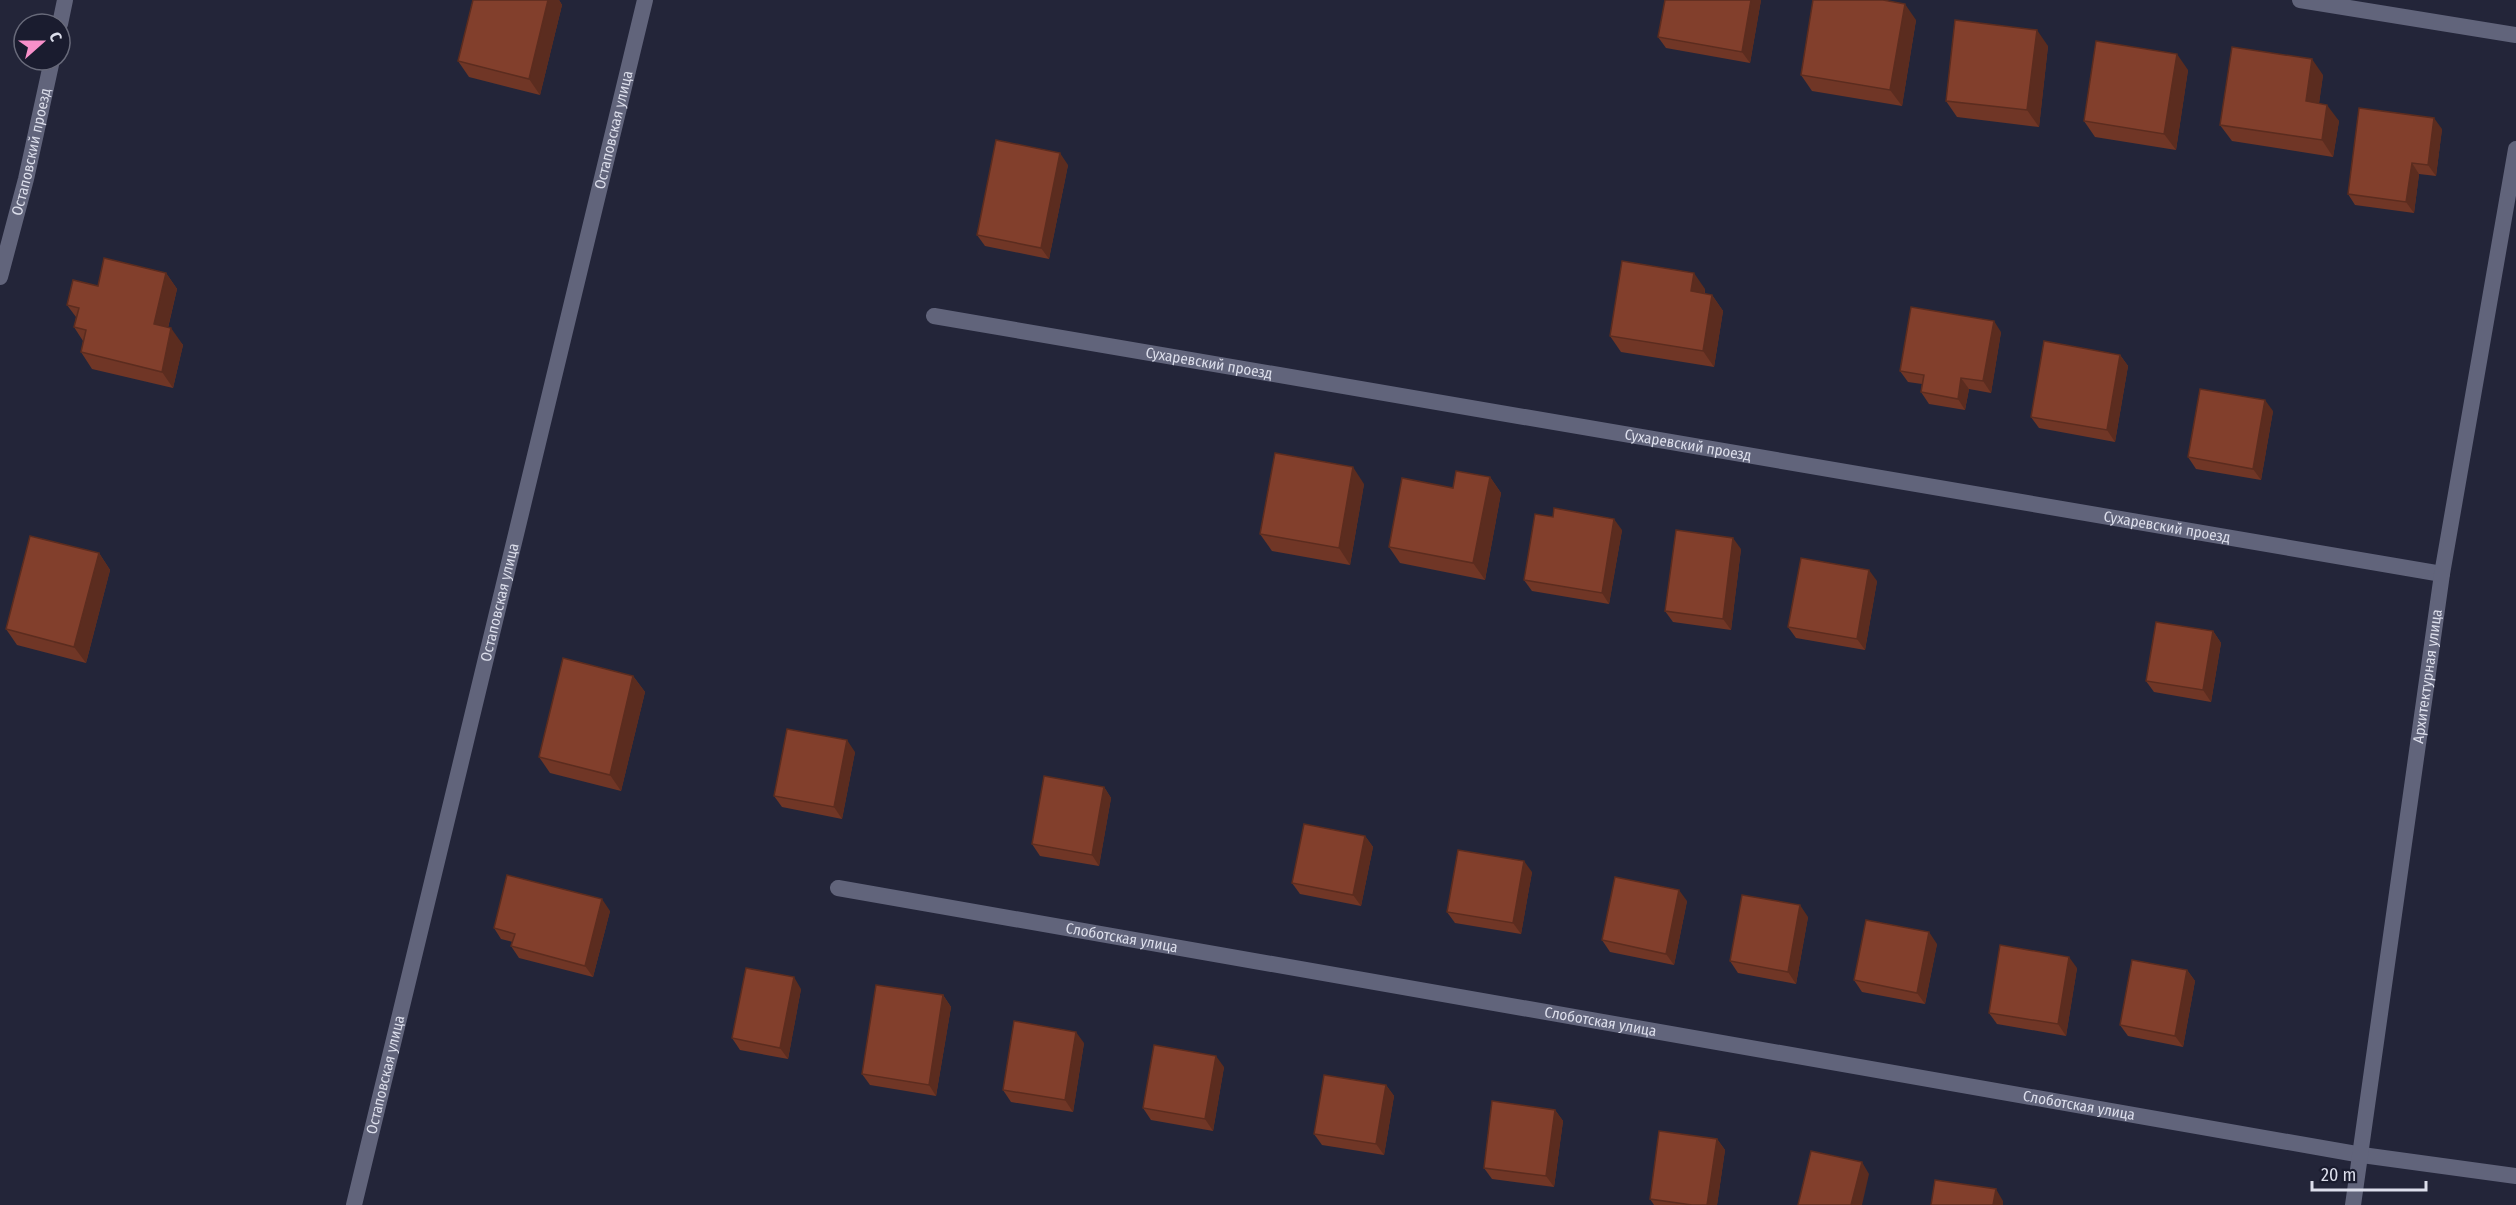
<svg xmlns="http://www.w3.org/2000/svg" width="2516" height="1205" font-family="'Fira Sans Condensed',sans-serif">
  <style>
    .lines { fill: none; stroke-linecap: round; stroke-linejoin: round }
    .minor { stroke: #61647b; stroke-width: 16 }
    .wall { fill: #703626 }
    .shaded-wall { fill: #5b2c1f }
    .building { fill: #823f2c; stroke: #5b2c1f; stroke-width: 1.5 }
    .labels { text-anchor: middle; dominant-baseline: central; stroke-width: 6; stroke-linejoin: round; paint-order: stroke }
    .street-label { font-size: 15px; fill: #dcdeeb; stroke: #1a1c2f }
  </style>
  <rect width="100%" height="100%" fill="#232539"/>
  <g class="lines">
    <g class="minor">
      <path d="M2300 0 2516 35"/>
      <path d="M60 24 65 0"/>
      <path id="s1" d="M0 277 26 179 52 60"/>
      <path id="s2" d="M934 316 2442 574"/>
      <path id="s3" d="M838 888 2362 1155 2516 1176"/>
      <path id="s4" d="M354 1205 645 0"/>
      <path id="s5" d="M2353 1205 2442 574 2516 149"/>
    </g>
  </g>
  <g class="wall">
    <path d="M473 0H559L562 5 540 95 469 77 458 61Z"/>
    <path d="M1761 0 1750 63 1666 48 1658 37Z"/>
    <path d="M1916 20 1902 106 1812 91 1801 75Z"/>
    <path d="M2048 46 2039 127 1957 117 1946 101Z"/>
    <path d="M2188 70 2176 150 2095 137 2084 121Z"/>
    <path d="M2323 75 2319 103 2339 121 2333 157 2232 141 2220 125Z"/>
    <path d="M2442 129 2436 176 2419 174 2414 213 2355 205 2348 194Z"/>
    <path d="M1068 165 1049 259 985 246 977 235Z"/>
    <path d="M166 273 177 289 168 328 183 345 173 388 92 369 81 352 83 341 74 327 76 317 67 305 98 286Z"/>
    <path d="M1705 289V294L1712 295 1723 311 1714 367 1621 352 1610 336Z"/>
    <path d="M2001 332 1991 393 1969 389 1965 410 1929 404 1921 392 1922 384 1908 382 1900 371Z"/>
    <path d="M2120 355 2128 366 2115 442 2039 428 2031 417Z"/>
    <path d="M2273 411 2261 480 2196 469 2188 457Z"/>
    <path d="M1490 477 1501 493 1485 580 1400 563 1389 547 1453 488Z"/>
    <path d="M1364 484 1350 565 1272 551 1260 534Z"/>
    <path d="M1622 530 1609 604 1532 591 1524 580Z"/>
    <path d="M1741 549 1731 630 1673 622 1665 611Z"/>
    <path d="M99 553 110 570 86 663 17 645 6 629Z"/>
    <path d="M1877 581 1865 650 1796 638 1788 627Z"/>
    <path d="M2213 631 2221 643 2211 702 2154 692 2146 681Z"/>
    <path d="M633 676 645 692 621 791 550 773 539 757Z"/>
    <path d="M855 752 842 819 782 807 774 796Z"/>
    <path d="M1104 787 1111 798 1099 866 1040 856 1032 844Z"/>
    <path d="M1365 836 1373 847 1361 906 1300 894 1292 883Z"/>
    <path d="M1532 872 1521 934 1455 923 1447 912Z"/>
    <path d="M1687 901 1674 965 1610 952 1602 940Z"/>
    <path d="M610 911 593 977 519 958 511 946 513 942 501 939 494 928Z"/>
    <path d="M1808 917 1796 984 1738 973 1730 961Z"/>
    <path d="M1937 944 1925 1004 1862 992 1854 980Z"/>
    <path d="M2077 968 2066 1036 1997 1024 1989 1013Z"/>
    <path d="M2187 970 2195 981 2183 1047 2128 1036 2120 1025Z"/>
    <path d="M801 989 788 1059 740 1050 732 1038Z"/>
    <path d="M943 995 951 1007 936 1096 870 1085 862 1074Z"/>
    <path d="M1084 1043 1073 1112 1011 1102 1003 1090Z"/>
    <path d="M1224 1067 1213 1131 1151 1120 1143 1108Z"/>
    <path d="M1386 1085 1394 1096 1384 1155 1322 1145 1314 1134Z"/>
    <path d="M1555 1110 1563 1121 1554 1187 1492 1179 1484 1168Z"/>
    <path d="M1717 1139 1725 1150 1717 1205H1654L1650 1199Z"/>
  </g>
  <g class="shaded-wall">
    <path d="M548 0H559L562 5 540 95 529 79Z"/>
    <path d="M1751 0H1761L1750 63 1742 52Z"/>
    <path d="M1905 4 1916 20 1902 106 1890 90Z"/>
    <path d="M2037 30 2048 46 2039 127 2027 110Z"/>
    <path d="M2177 54 2188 70 2176 150 2164 134Z"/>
    <path d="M2312 59 2323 75 2317 118 2306 101Z"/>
    <path d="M2327 105 2339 121 2333 157 2322 140Z"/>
    <path d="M2434 118 2442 129 2436 176 2428 165Z"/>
    <path d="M1060 153 1068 165 1049 259 1041 248Z"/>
    <path d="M2412 163 2419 174 2414 213 2406 202Z"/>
    <path d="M166 273 177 289 165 340 154 324Z"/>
    <path d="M1694 273 1705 289 1703 308 1691 291Z"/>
    <path d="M1712 295 1723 311 1714 367 1703 351Z"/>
    <path d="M1994 321 2001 332 1991 393 1983 381Z"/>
    <path d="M171 328 183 345 173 388 162 372Z"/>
    <path d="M2120 355 2128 366 2115 442 2107 430Z"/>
    <path d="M1961 378 1969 389 1965 410 1958 399Z"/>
    <path d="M2265 400 2273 411 2261 480 2253 469Z"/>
    <path d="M1353 467 1364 484 1350 565 1339 548Z"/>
    <path d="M1490 477 1501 493 1485 580 1473 563Z"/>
    <path d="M1614 519 1622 530 1609 604 1602 593Z"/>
    <path d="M1733 538 1741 549 1731 630 1723 619Z"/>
    <path d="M99 553 110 570 86 663 74 647Z"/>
    <path d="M1869 570 1877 581 1865 650 1857 639Z"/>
    <path d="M2213 631 2221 643 2211 702 2203 690Z"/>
    <path d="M633 676 645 692 621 791 610 775Z"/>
    <path d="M847 740 855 752 842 819 834 807Z"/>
    <path d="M1104 787 1111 798 1099 866 1092 855Z"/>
    <path d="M1365 836 1373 847 1361 906 1353 895Z"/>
    <path d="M1524 861 1532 872 1521 934 1513 923Z"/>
    <path d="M1679 890 1687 901 1674 965 1666 954Z"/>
    <path d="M602 899 610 911 593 977 585 966Z"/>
    <path d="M1800 905 1808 917 1796 984 1788 972Z"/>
    <path d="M1929 932 1937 944 1925 1004 1917 993Z"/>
    <path d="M2069 957 2077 968 2066 1036 2058 1024Z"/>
    <path d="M2187 970 2195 981 2183 1047 2175 1036Z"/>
    <path d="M794 977 801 989 788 1059 780 1048Z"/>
    <path d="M943 995 951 1007 936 1096 929 1085Z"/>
    <path d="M1076 1032 1084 1043 1073 1112 1065 1100Z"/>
    <path d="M1216 1056 1224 1067 1213 1131 1205 1119Z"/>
    <path d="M1386 1085 1394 1096 1384 1155 1376 1144Z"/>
    <path d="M1555 1110 1563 1121 1554 1187 1546 1176Z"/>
    <path d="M1717 1139 1725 1150 1717 1205H1707Z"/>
    <path d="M1862 1162 1869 1174 1862 1205H1851Z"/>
    <path d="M1996 1189 2003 1201V1205H1993Z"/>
  </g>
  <g class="building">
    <path d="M473 0H548L529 79 458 61Z"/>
    <path d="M1665 0H1751L1742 52 1658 37Z"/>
    <path d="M1813 0H1883L1905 4 1890 90 1801 75Z"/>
    <path d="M1955 20 2037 30 2027 110 1946 101Z"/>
    <path d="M2096 41 2177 54 2164 134 2084 121Z"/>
    <path d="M2232 47 2312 59 2306 101 2327 105 2322 140 2220 125Z"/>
    <path d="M2359 108 2434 118 2428 165 2412 163 2406 202 2348 194Z"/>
    <path d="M996 140 1060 153 1041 248 977 235Z"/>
    <path d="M104 258 166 273 154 324 171 328 162 372 81 352 86 330 74 327 79 308 67 305 73 280 98 286Z"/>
    <path d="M1622 261 1694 273 1691 291 1712 295 1703 351 1610 336Z"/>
    <path d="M1911 307 1994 321 1983 381 1961 378 1958 399 1921 392 1924 375 1900 371Z"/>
    <path d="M2044 341 2120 355 2107 430 2031 417Z"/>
    <path d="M2200 389 2265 400 2253 469 2188 457Z"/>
    <path d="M1275 453 1353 467 1339 548 1260 534Z"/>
    <path d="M1456 471 1490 477 1473 563 1389 547 1402 478 1453 488Z"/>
    <path d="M1554 508 1614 519 1602 593 1524 580 1535 514 1553 517Z"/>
    <path d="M1676 530 1733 538 1723 619 1665 611Z"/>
    <path d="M30 536 99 553 74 647 6 629Z"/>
    <path d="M1801 558 1869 570 1857 639 1788 627Z"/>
    <path d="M2156 622 2213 631 2203 690 2146 681Z"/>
    <path d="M563 658 633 676 610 775 539 757Z"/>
    <path d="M787 729 847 740 834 807 774 796Z"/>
    <path d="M1044 776 1104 787 1092 855 1032 844Z"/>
    <path d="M1304 824 1365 836 1353 895 1292 883Z"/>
    <path d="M1458 850 1524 861 1513 923 1447 912Z"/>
    <path d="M507 875 602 899 585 966 511 946 515 934 494 928Z"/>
    <path d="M1615 877 1679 890 1666 954 1602 940Z"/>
    <path d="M1742 895 1800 905 1788 972 1730 961Z"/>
    <path d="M1866 920 1929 932 1917 993 1854 980Z"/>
    <path d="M2000 945 2069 957 2058 1024 1989 1013Z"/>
    <path d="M2132 960 2187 970 2175 1036 2120 1025Z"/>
    <path d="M746 968 794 977 780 1048 732 1038Z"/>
    <path d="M876 985 943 995 929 1085 862 1074Z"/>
    <path d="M1014 1021 1076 1032 1065 1100 1003 1090Z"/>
    <path d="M1154 1045 1216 1056 1205 1119 1143 1108Z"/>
    <path d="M1324 1075 1386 1085 1376 1144 1314 1134Z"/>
    <path d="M1492 1101 1555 1110 1546 1176 1484 1168Z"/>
    <path d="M1659 1131 1717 1139 1707 1205H1692L1650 1199Z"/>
    <path d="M1811 1151 1862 1162 1851 1205H1798Z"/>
    <path d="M1935 1180 1996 1189 1993 1205H1931Z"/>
  </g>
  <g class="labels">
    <g class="street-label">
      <text stroke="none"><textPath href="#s4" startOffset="1106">Остаповская улица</textPath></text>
      <text stroke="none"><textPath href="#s1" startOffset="129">Остаповский проезд</textPath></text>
      <text stroke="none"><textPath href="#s2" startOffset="279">Сухаревский проезд</textPath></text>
      <text stroke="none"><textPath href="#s2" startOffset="765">Сухаревский проезд</textPath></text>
      <text stroke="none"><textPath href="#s2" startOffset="1251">Сухаревский проезд</textPath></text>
      <text stroke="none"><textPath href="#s4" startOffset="620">Остаповская улица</textPath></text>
      <text stroke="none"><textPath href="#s5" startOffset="534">Архитектурная улица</textPath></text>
      <text stroke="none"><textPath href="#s3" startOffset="288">Слоботская улица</textPath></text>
      <text stroke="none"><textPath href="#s3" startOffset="774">Слоботская улица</textPath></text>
      <text stroke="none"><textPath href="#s4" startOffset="134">Остаповская улица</textPath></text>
      <text stroke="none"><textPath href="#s3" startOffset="1260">Слоботская улица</textPath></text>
    </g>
  </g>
  <g transform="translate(42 42) rotate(69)"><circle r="28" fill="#1a1c2f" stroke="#686a7a" stroke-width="1.5"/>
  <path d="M0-4.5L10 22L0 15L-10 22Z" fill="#f890ca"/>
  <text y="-9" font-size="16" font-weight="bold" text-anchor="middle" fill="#dcdeeb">С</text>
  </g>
  <path d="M2312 1181v9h114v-9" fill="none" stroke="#dcdeeb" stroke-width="3"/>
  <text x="2321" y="1181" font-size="18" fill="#dcdeeb" stroke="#1a1c2f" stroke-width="4.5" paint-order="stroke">20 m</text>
</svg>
